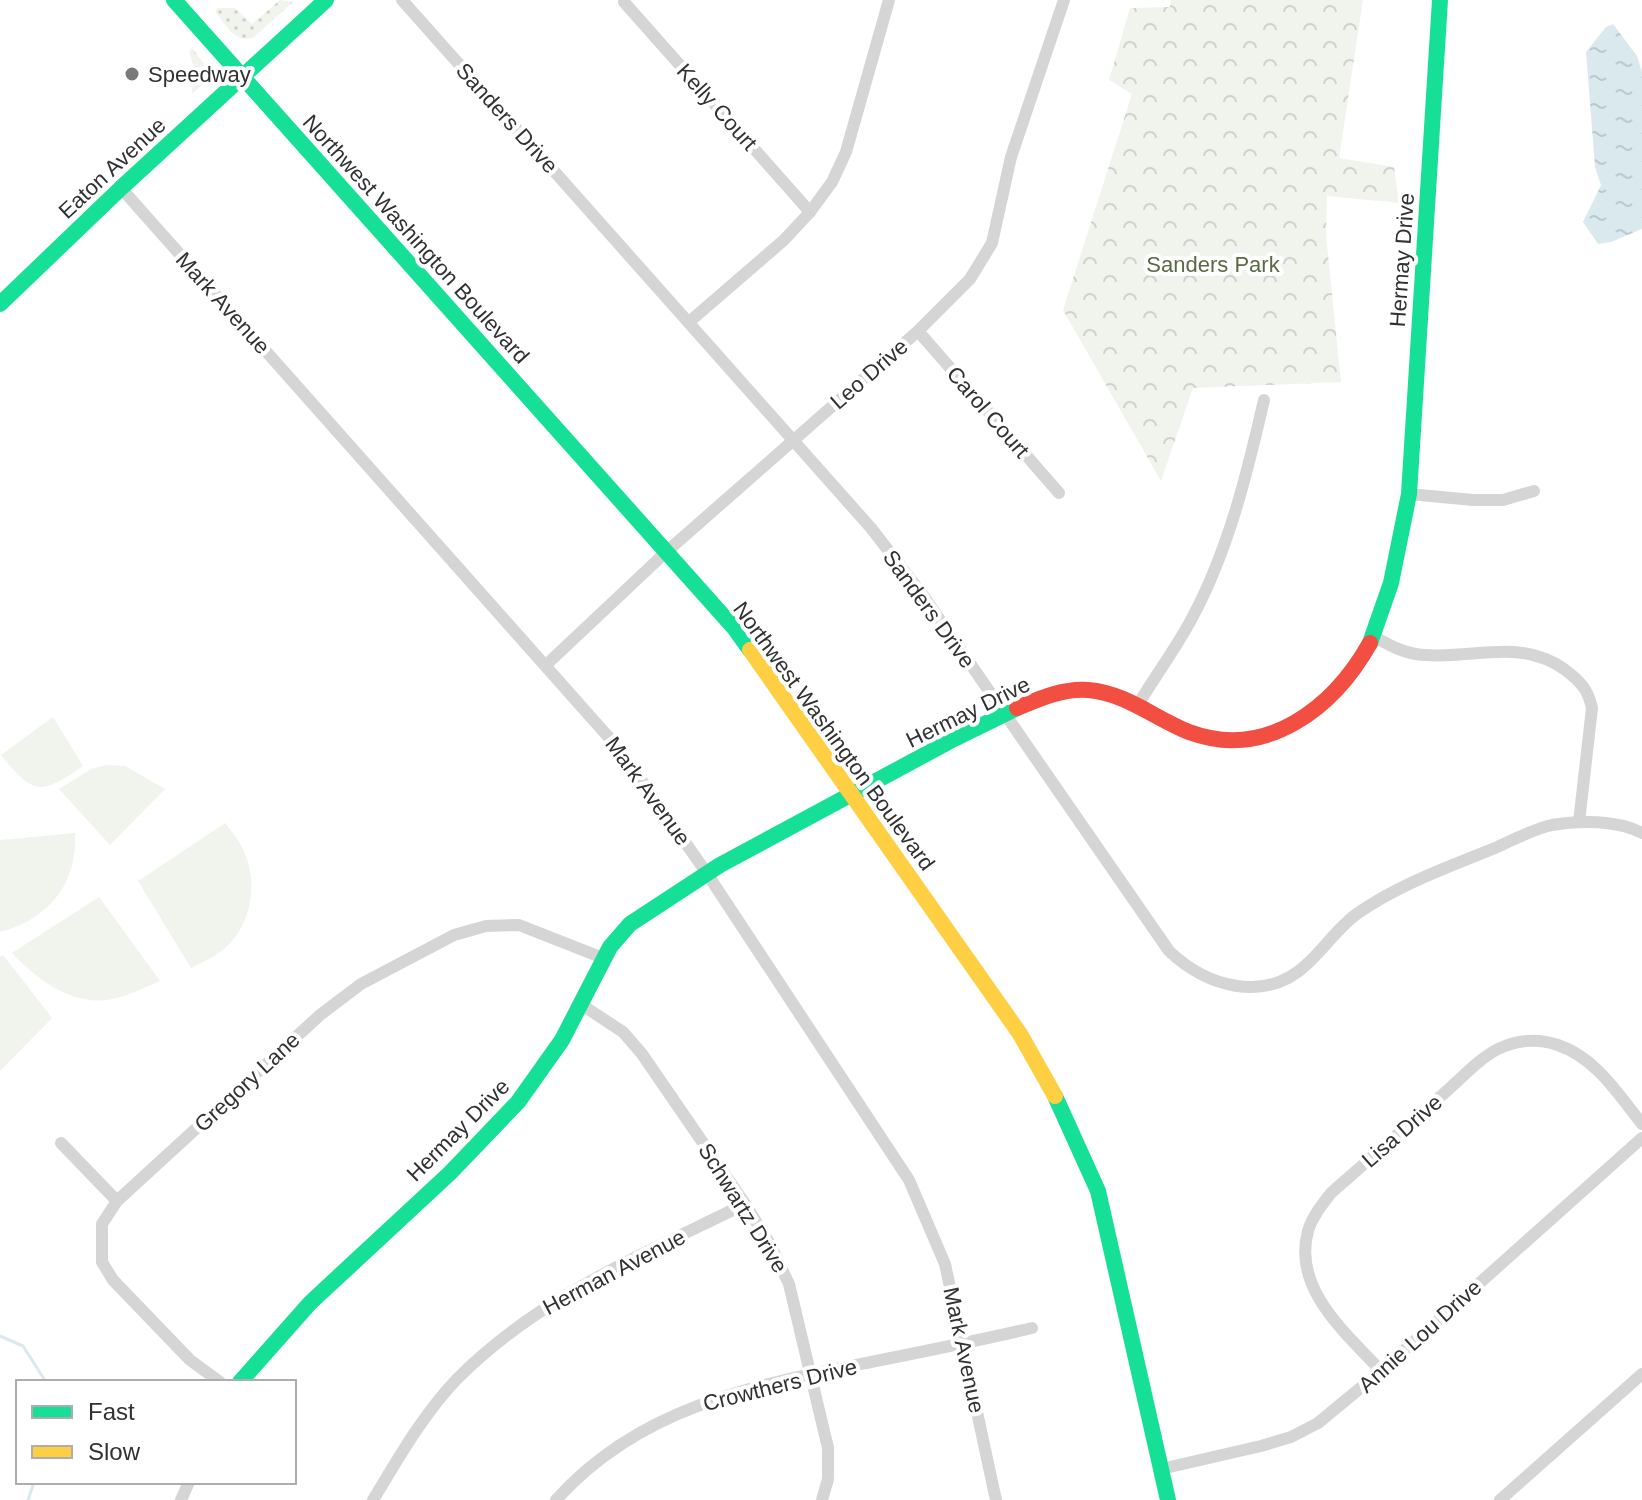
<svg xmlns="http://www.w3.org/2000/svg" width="1642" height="1500" font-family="Arial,sans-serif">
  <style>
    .grass { fill: url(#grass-dots) }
    .forest { fill: url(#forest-crowns) }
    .garden { fill: #f1f3ed }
    .water { fill: url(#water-ripples) }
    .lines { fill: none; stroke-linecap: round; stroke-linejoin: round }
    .stream { stroke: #dae9ee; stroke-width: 3 }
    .street { stroke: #d5d5d5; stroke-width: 12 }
    .fast { stroke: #16e098; stroke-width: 16 }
    .slow { stroke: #ffcf43; stroke-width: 16 }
    .jam { stroke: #f24e42; stroke-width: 16 }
    .poi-dot { fill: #797979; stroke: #fff; stroke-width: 3 }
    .labels { text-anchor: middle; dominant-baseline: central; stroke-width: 8; stroke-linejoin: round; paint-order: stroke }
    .poi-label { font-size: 22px; fill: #313131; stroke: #fff; text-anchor: start }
    .street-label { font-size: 22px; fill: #313131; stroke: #fff }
    .park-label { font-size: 22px; fill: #5b6a42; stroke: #fff }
  </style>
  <defs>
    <pattern id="grass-dots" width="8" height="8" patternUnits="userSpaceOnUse" patternTransform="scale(2)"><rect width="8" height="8" fill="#f1f3ed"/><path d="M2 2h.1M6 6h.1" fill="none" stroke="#cfd1cc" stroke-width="1.8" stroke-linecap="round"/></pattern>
    <pattern id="forest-crowns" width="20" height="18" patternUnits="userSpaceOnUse" patternTransform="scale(2)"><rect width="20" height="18" fill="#f1f3ed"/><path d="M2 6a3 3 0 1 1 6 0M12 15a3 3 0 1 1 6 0" fill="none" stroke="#cfd1cc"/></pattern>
    <pattern id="water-ripples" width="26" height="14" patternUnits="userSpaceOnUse" patternTransform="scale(2)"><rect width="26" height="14" fill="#dae9ee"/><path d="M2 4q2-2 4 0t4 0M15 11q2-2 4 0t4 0" fill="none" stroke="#bcc8cd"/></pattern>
  </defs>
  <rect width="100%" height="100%" fill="#fff"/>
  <g class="grass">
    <path d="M280 0 293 2 253 38C234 43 225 24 215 11L218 8H235L252 24Z"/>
    <path d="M192 48 210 72 208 79 192 94 193 65 189 52Z"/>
  </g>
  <path class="forest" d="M1171 0H1363L1339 158 1394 167 1399 203 1327 196 1326 235 1341 382 1193 388 1161 481 1063 310 1132 94 1109 80 1130 8 1170 7Z"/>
  <g class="garden">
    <path d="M53 717 83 766C41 795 34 796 1 755Z"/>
    <path d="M106 765 125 766 165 789 110 845 59 789 91 769Z"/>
    <path d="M225 823C231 831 239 840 243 849 259 882 252 925 224 949 215 957 202 962 191 968L138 881Z"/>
    <path d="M75 833C78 883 48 920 0 932V840Z"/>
    <path d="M99 897 160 981C143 988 124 998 106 1000 68 1004 36 978 12 953Z"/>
    <path d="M3 955 52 1018 0 1071V957Z"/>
  </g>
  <path class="water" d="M1613 24 1637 56 1642 72V229L1611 242 1598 244 1583 222 1601 185 1595 167 1586 52 1606 27Z"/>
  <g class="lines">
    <g class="stream">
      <path d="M0 1336 23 1346 46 1382"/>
      <path d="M28 1500 34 1482"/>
    </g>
    <g class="street">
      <path d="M402 0 871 528 922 594 1169 951C1206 986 1264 1004 1306 965 1324 949 1338 927 1358 913 1400 884 1448 867 1495 848 1513 840 1533 829 1552 825 1579 820 1617 820 1642 833"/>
      <path d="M624 2 810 212"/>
      <path d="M121 188 620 750 706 872 909 1180 945 1264 996 1500"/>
      <path d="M689 322 784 240 810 212 832 182 846 152 889 0"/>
      <path d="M918 331 1059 493"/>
      <path d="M1409 494 1473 500H1503L1534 491"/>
      <path d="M1373 636C1391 646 1405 654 1425 655 1474 659 1520 638 1564 669 1580 681 1588 689 1592 708L1579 822"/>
      <path d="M546 665 665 553 918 331 970 279 992 243 1011 157 1064 0"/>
      <path d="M1139 703C1156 675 1176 648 1191 620 1228 552 1247 474 1264 400"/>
      <path d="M582 1005 623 1032 642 1054 745 1204 770 1244 789 1284 828 1448V1479L822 1500"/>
      <path d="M61 1143 117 1201"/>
      <path d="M1381 1371C1347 1334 1292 1289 1308 1231 1312 1217 1322 1205 1331 1193 1368 1161 1405 1128 1441 1096 1459 1081 1478 1059 1498 1049 1517 1040 1538 1038 1558 1045 1596 1058 1618 1094 1642 1124"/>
      <path d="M220 1382 190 1360 113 1280 102 1262V1224L117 1201 320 1015 361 984 454 935 486 926 519 925 603 958"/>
      <path d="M1161 1469 1261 1446 1291 1437 1318 1423 1381 1371 1642 1138"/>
      <path d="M181 1500 189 1482"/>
      <path d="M373 1500C398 1459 422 1416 456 1380 536 1298 644 1254 745 1204"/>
      <path d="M556 1500C638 1408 750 1386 866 1363 921 1352 977 1341 1032 1328"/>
      <path d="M1500 1500 1642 1374"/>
    </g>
    <g class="fast">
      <path d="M174 0 735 629 750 650"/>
      <path d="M0 304 121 188 326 0"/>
      <path d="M1370 643 1391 583 1409 494 1440 0"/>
      <path d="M1055 1096 1098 1191 1168 1500"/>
      <path d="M240 1382 310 1303 450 1173 518 1102 562 1040 610 947 630 924 720 865 954 739 1017 708"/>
    </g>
    <path class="slow" d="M750 650 1020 1034 1055 1096"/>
    <path class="jam" d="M1017 708C1039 699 1063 688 1088 690 1126 693 1154 718 1189 732 1267 761 1334 707 1370 643"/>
  </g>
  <circle class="poi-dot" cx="132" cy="74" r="8"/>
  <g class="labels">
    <g class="poi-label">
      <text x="148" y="74">Speedway</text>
    </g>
    <g class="street-label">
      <text transform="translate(717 107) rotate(48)">Kelly Court</text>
      <text transform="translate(507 118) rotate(48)">Sanders Drive</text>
      <text transform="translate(112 168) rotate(-43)">Eaton Avenue</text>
      <text transform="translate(416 239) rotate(48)">Northwest Washington Boulevard</text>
      <text transform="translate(1402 260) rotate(-86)">Hermay Drive</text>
      <text transform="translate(223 303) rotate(48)">Mark Avenue</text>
      <text transform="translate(869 374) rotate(-41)">Leo Drive</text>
      <text transform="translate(988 412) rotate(49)">Carol Court</text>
      <text transform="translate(929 609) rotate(54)">Sanders Drive</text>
      <text transform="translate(968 712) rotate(-26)">Hermay Drive</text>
      <text transform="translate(834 736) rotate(54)">Northwest Washington Boulevard</text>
      <text transform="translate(648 791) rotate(54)">Mark Avenue</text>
      <text transform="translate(247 1082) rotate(-43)">Gregory Lane</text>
      <text transform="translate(458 1130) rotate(-45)">Hermay Drive</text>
      <text transform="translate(1402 1131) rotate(-41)">Lisa Drive</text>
      <text transform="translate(743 1208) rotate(58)">Schwartz Drive</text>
      <text transform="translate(614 1272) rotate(-28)">Herman Avenue</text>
      <text transform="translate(1420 1336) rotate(-42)">Annie Lou Drive</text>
      <text transform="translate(964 1350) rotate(78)">Mark Avenue</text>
      <text transform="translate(780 1385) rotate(-14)">Crowthers Drive</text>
    </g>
    <g class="park-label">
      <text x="1213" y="264">Sanders Park</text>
    </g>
  </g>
  <rect x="16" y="1380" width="280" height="104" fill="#ffffff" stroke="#adadad" stroke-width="2"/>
  <rect x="32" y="1406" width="40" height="12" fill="#16e098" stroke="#adadad" stroke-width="2"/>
  <text x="88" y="1420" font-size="24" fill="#313131">Fast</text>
  <rect x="32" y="1446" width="40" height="12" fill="#ffcf43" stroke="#adadad" stroke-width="2"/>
  <text x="88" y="1460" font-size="24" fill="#313131">Slow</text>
</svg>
